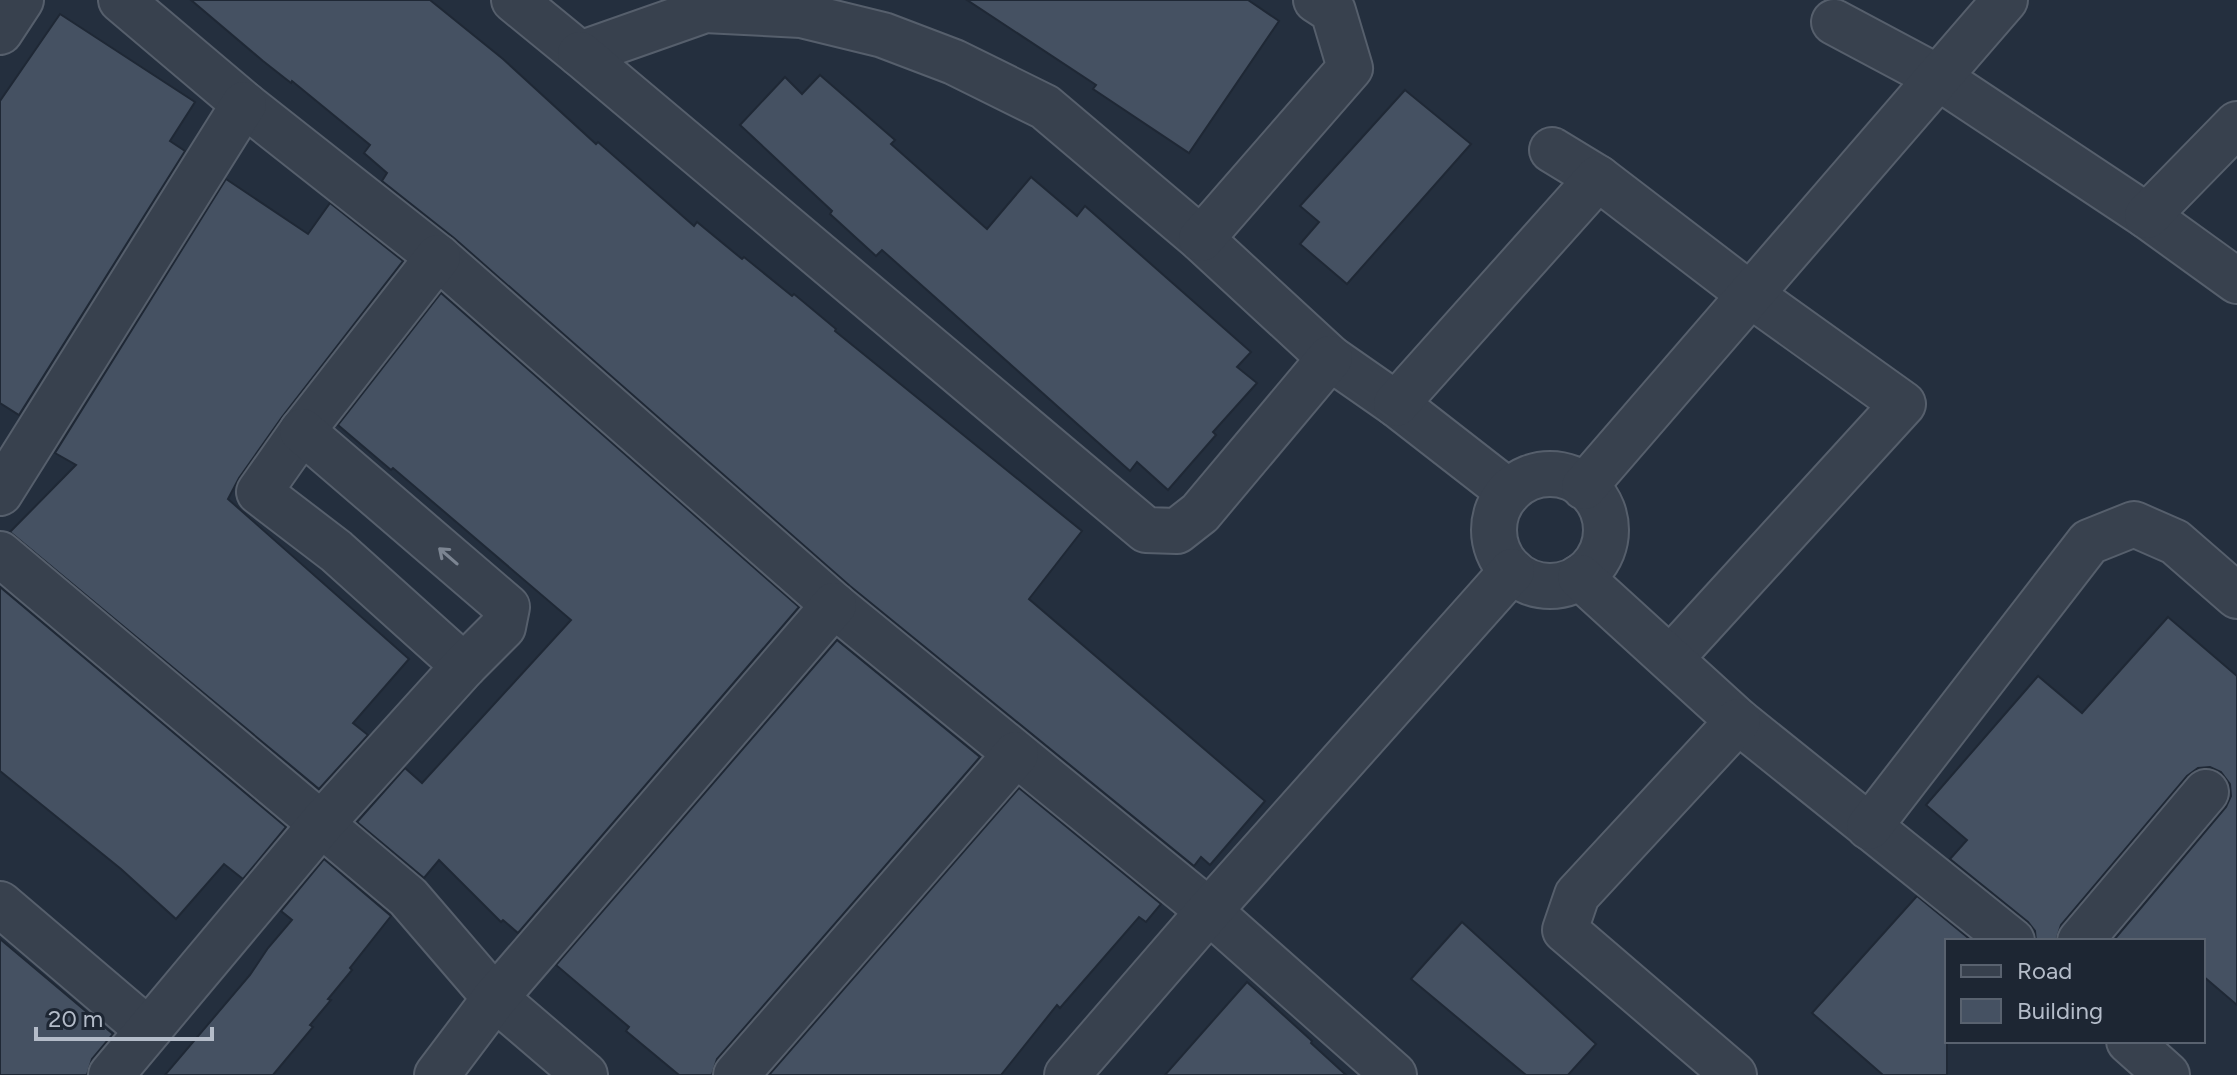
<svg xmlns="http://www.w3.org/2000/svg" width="2237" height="1075" font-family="Figtree,sans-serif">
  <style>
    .building { fill: #455162; stroke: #1f2835; stroke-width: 2 }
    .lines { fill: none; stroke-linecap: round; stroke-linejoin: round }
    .minor-casing { stroke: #565f6c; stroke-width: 48 }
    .minor { stroke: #38414e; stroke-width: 44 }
    .oneway { stroke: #7c8592 }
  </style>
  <rect width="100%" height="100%" fill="#242f3e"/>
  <g class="building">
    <path d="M191 0H430L503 59 596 144 598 142 694 226 697 222 742 259 744 257 792 296 794 294 836 329 835 331 1082 531 1029 599 1265 801 1210 865 1201 857 1194 866 850 586 454 238 382 181 387 173 364 153 370 145 292 81 291 83 263 61Z"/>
    <path d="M967 0H1248L1279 21 1189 153 1093 89 1096 85Z"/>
    <path d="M60 14 195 102 170 141 185 151 19 415 0 403V101Z"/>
    <path d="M820 75 895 140 891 144 987 229 1031 177 1077 216 1085 206 1251 352 1237 367 1257 383 1213 432 1216 435 1168 490 1137 462 1130 471 882 250 876 256 830 214 832 211 740 125 785 77 802 94Z"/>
    <path d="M1405 90 1471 144 1347 284 1300 244 1319 222 1300 206Z"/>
    <path d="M226 179 308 234 330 203 403 261 282 417 239 478 228 499 409 659 353 723 368 735 319 789 10 532 76 465 55 453Z"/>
    <path d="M441 293 799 607 518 933 503 920 501 922 439 860 424 878 357 822 405 768 422 783 571 620 393 468 391 470 338 425Z"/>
    <path d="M0 587 286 827 243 879 224 864 176 919 121 869 0 771Z"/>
    <path d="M2168 617 2237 676V1005L2203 976V941H2113L2226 807 2231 796 2230 784 2221 772 2210 767 2198 768 2187 776 2061 925 2056 941H2036L2035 931 2028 922 1950 859 1967 840 1926 805 2038 676 2082 713Z"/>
    <path d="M837 640 980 757 717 1059 712 1075H679L626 1031 629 1027 556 965Z"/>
    <path d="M1019 788 1161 904 1146 922 1139 917 1060 1008 1057 1005 1001 1075H769Z"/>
    <path d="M324 859 391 916 350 968 352 970 328 999 331 1000 310 1025 313 1027 273 1075H165L250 975 268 948 292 920 281 911Z"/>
    <path d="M1917 896 1972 941H1947V1075H1883L1812 1013Z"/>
    <path d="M1462 922 1596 1044 1568 1075H1526L1411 979Z"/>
    <path d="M0 939 113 1034 92 1059 87 1075H0Z"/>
    <path d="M1247 982 1312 1041 1311 1043 1346 1075H1165Z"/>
  </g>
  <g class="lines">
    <g class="minor-casing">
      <g id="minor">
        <path d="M121 0 244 104 438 257 834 605 1209 911 1394 1075"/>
        <path d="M514 0 580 54 705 10 801 15 883 35 954 62 1045 107 1201 239 1330 358 1396 404 1509 492"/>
        <path d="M1834 22 1939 78 2147 216 2237 281"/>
        <path d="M0 32 21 0"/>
        <path d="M580 54 1146 530 1177 531 1200 513 1330 358"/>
        <path d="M1552 150 1598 178"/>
        <path d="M2147 216 2237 124"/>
        <path d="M1201 239 1350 68 1333 11 1316 0"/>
        <path d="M438 257 302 431 259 492 336 551 464 666"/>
        <path d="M1396 404 1598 178 1752 296 1903 404 1671 658"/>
        <circle cx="1550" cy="530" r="56"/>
        <path d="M1584 487 2005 0"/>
        <path d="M0 493 244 104"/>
        <path d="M0 554 408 897 495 998 585 1075"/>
        <path d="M1580 577 1738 721 2012 941"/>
        <path d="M1869 827 2089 542 2134 524 2175 542 2237 596"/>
        <path d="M0 904 148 1030"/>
        <path d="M2080 941 2206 792"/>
        <path d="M2129 1041 2167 1075"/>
        <path d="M111 1075 322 823 464 666 503 627 507 607 302 431"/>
        <path d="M437 1075 495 998 834 605"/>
        <path d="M736 1075 1016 754"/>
        <path d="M1067 1075 1209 911 1512 571"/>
        <path d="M1734 1075 1565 930 1577 895 1738 721"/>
      </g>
    </g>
    <use href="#minor" class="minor"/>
  </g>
  <defs><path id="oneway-shaft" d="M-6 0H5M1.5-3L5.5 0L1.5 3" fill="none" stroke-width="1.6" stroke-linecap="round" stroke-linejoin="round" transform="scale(2)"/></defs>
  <use class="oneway" href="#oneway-shaft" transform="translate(448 556) rotate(-139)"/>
  <rect x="1945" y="939" width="260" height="104" fill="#1d2633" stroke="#59626f" stroke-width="2"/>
  <rect x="1961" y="965" width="40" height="12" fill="#38414e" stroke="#59626f" stroke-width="2"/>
  <text x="2017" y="979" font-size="24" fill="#b4bcc9">Road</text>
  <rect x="1961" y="999" width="40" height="24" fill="#455162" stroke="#59626f" stroke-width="2"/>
  <text x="2017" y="1019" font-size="24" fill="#b4bcc9">Building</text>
  <path d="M36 1027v12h176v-12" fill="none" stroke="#b4bcc9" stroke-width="4"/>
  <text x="48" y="1027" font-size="24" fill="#b4bcc9" stroke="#1d2633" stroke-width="6" paint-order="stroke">20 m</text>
</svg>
